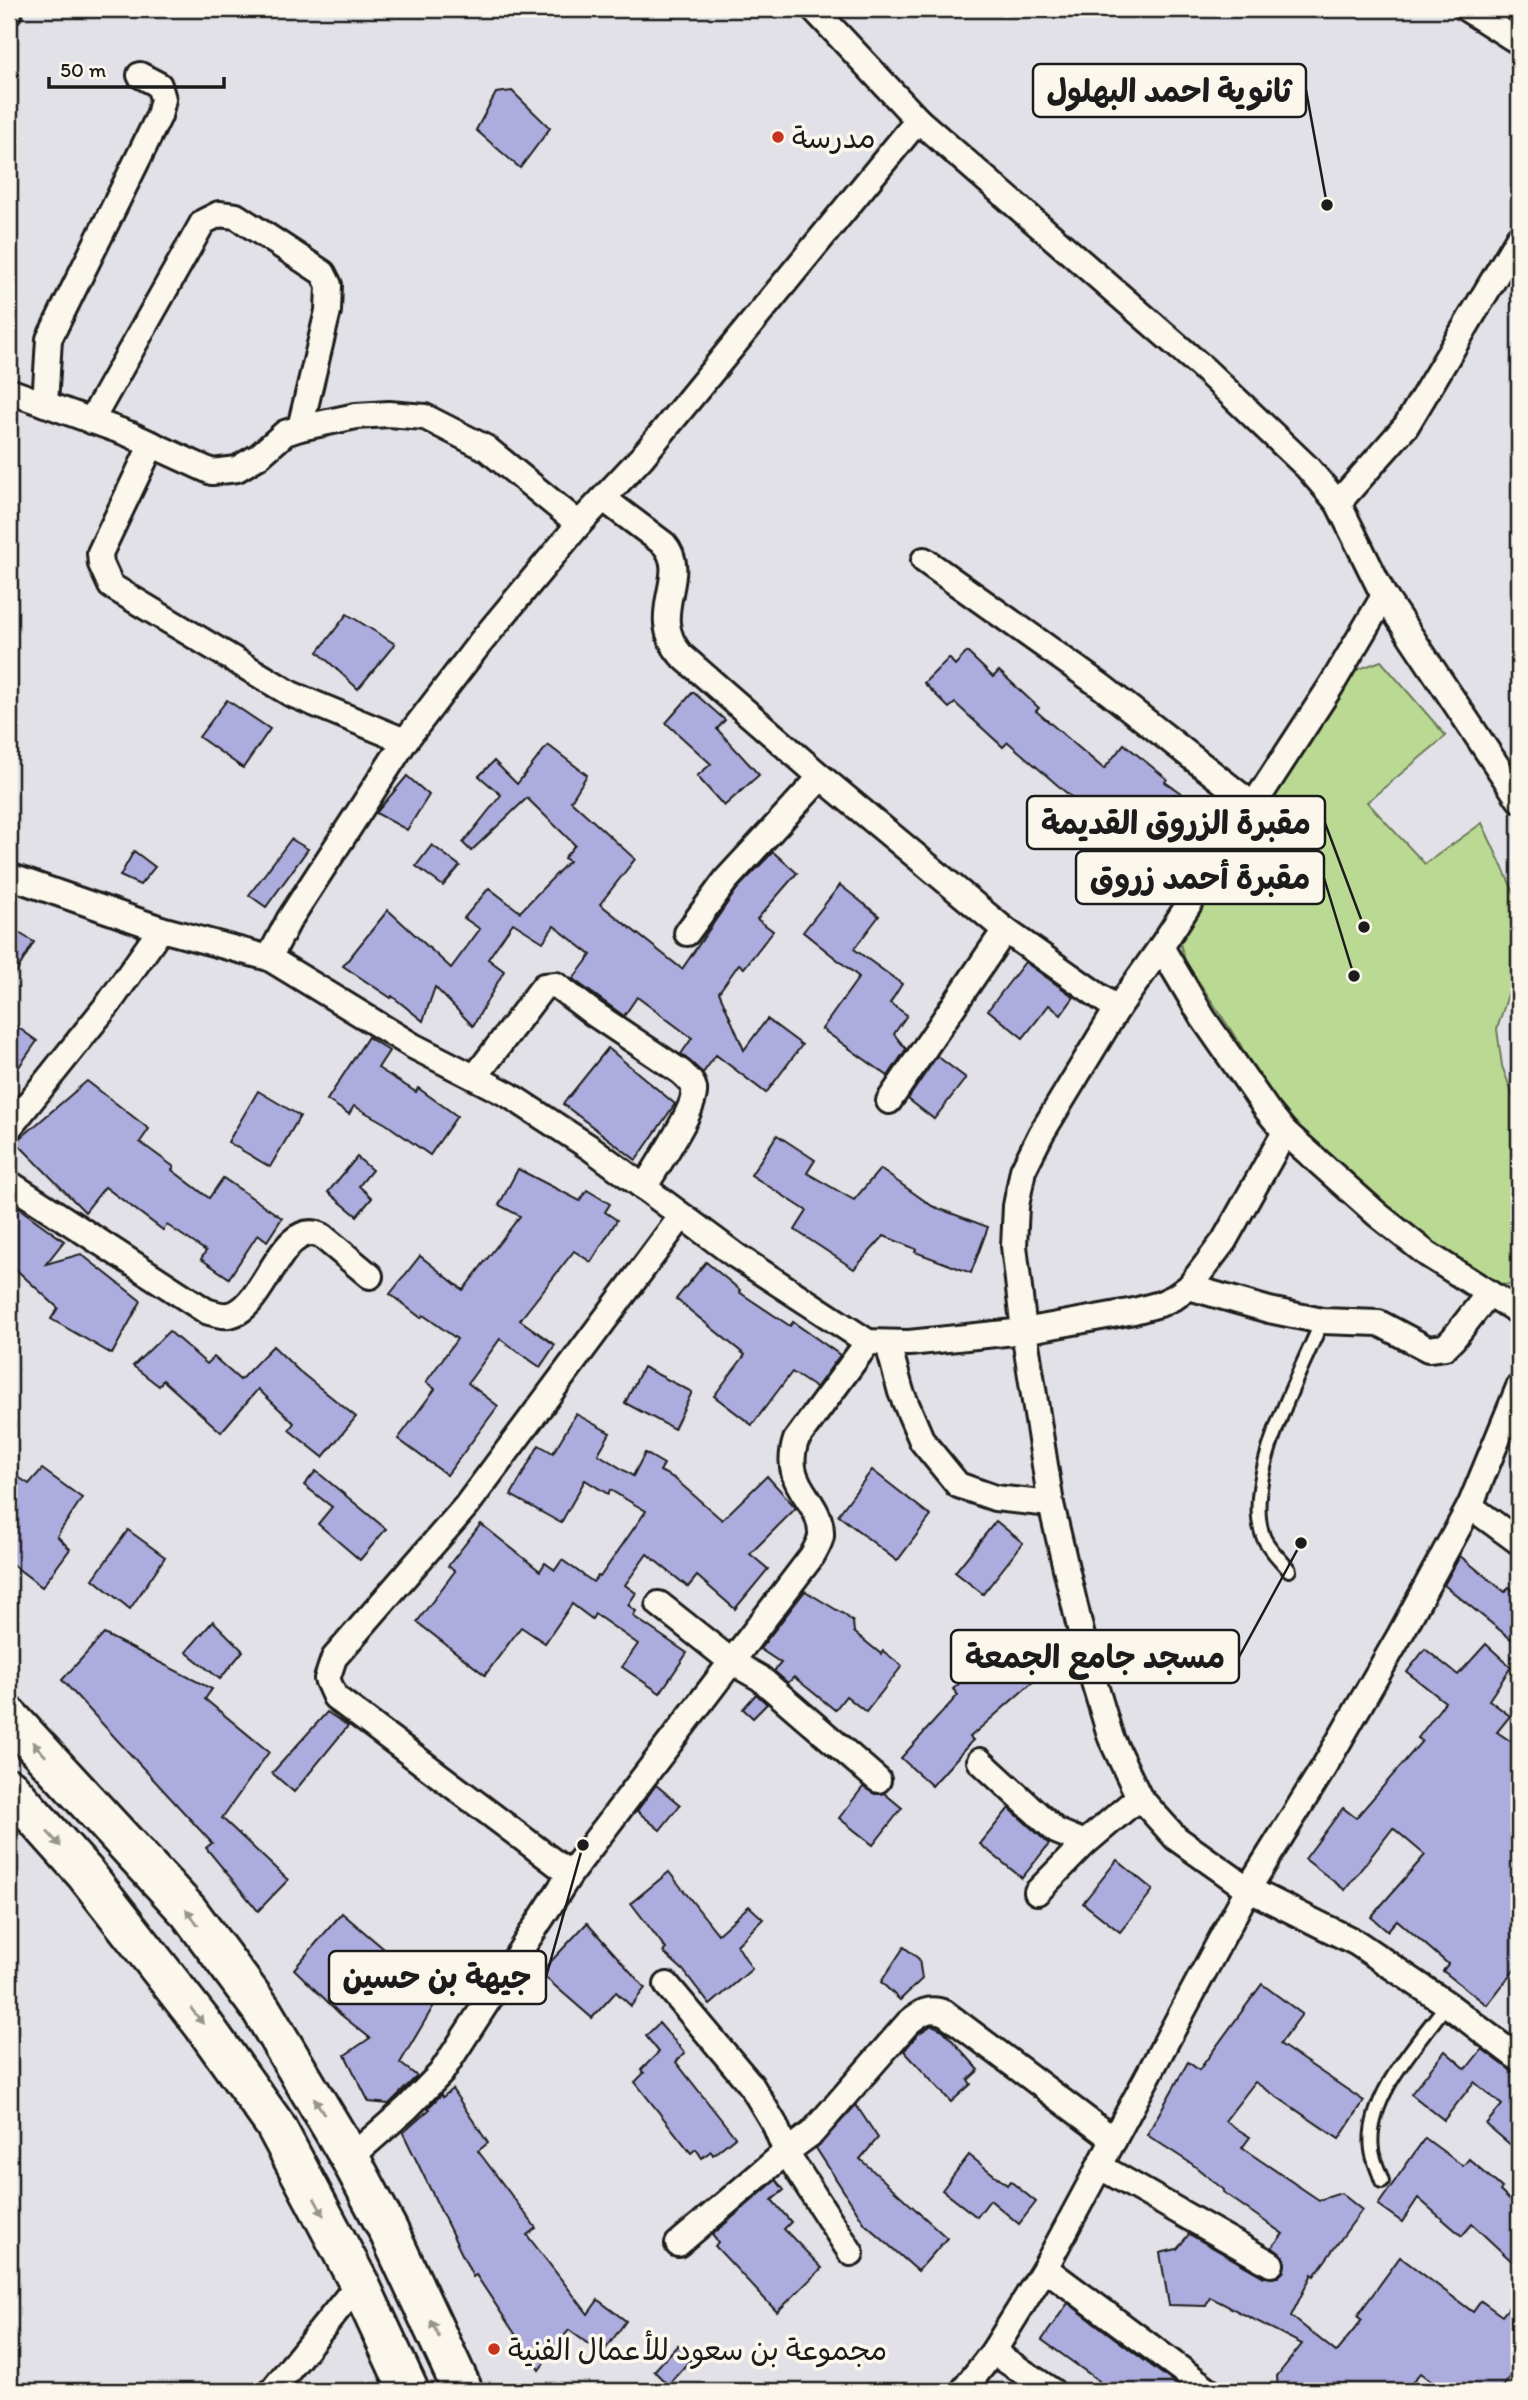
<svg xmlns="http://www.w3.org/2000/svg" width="1528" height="2400" font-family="Itim,'Playpen Sans Arabic',sans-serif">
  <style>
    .green { fill: #bada94; stroke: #6b7b58; stroke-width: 2 }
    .building { fill: #acadde; stroke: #1c1c1c; stroke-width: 2 }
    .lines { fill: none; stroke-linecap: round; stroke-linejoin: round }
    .service-casing { stroke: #1c1c1c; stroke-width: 18 }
    .minor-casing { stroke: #1c1c1c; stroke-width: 30 }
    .primary-casing { stroke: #1c1c1c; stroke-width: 44 }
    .service { stroke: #fbf7ec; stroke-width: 12 }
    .minor { stroke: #fbf7ec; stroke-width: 24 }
    .primary { stroke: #fbf7ec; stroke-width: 38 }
    .oneway { fill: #97948e }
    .poi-dot { fill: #c8321e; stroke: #fbf7ec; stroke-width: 2.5 }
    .labels { text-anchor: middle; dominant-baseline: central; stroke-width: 7; stroke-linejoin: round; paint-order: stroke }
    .poi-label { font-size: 30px; fill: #1c1c1c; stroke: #fbf7ec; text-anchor: start }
    .leader { fill: none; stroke: #1c1c1c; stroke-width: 2.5 }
    .callout-dot { fill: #1c1c1c; stroke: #fbf7ec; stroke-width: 2.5 }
    .callout { fill: #fbf7ec; stroke: #1c1c1c; stroke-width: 2.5 }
    .callout-label { font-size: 32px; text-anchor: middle; font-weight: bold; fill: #1c1c1c }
  </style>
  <rect width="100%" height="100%" fill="#e3e1e8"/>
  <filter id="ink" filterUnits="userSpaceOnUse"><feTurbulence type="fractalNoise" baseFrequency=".0143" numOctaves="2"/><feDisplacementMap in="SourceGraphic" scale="14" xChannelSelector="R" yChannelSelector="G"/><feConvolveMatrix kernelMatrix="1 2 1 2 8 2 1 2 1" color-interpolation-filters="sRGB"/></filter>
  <g filter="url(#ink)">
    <path class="green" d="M1381 661 1446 736 1367 802 1425 864 1482 823 1519 903V960L1497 1029 1502 1066 1513 1095 1519 1104V1284L1499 1285 1425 1248 1275 1109 1240 1044 1185 961 1178 936 1348 673Z"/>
    <g class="building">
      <path d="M512 91 550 128 520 168 476 130 496 93Z"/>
      <path d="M347 614 395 644 358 689 318 652Z"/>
      <path d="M967 652 993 677 999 671 1039 708 1036 711 1104 769 1124 744 1167 779 1165 782 1208 812 1169 871 1120 838 1114 845 1071 809 1077 802 1008 742 1003 747 955 703 949 708 924 683 949 658 955 665Z"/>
      <path d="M693 692 725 720 717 729 759 775 724 806 697 776 711 764 666 723Z"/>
      <path d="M227 700 270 729 243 768 199 737Z"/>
      <path d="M548 745 587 775 571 801 635 859 600 904 682 969 737 889 773 852 797 873 757 919 773 931 744 968 739 964 719 992 744 1050 767 1019 802 1045 766 1093 716 1055 703 1073 681 1054 692 1038 637 997 624 1016 577 982 573 979 591 955 554 926 543 942 513 923 488 959 504 971 473 1026 435 987 423 1021 392 996 391 998 343 966 388 910 451 968 480 929 464 918 489 888 520 912 569 861 564 858 575 845 527 798 471 851 463 843 501 795 479 776 494 761 517 784Z"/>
      <path d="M407 776 429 795 407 830 376 813Z"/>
      <path d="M291 839 308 849 266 907 249 895Z"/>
      <path d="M432 845 460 866 443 886 416 866Z"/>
      <path d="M134 851 155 867 140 885 120 876Z"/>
      <path d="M840 885 879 916 854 949 902 984 890 1003 907 1015 894 1034 906 1049 888 1076 822 1029 859 977 803 932Z"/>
      <path d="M9 927 34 942 9 984Z"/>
      <path d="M1025 962 1074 997 1061 1015 1049 1005 1023 1038 988 1010Z"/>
      <path d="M9 1021 37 1041 9 1081Z"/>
      <path d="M368 1037 389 1051 378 1068 416 1092 418 1088 457 1116 430 1155 386 1124 354 1106 349 1114 327 1100Z"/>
      <path d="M608 1048 675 1104 636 1160 563 1104Z"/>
      <path d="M937 1056 966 1078 934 1119 908 1099Z"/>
      <path d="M87 1081 149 1129 140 1142 174 1167 172 1170 209 1198 223 1178 282 1218 267 1241 258 1234 229 1278 201 1259 206 1251 167 1225 163 1230 105 1187 85 1212 16 1142Z"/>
      <path d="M258 1091 300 1116 270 1167 228 1142Z"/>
      <path d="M777 1135 815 1160 807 1173 854 1200 880 1169 932 1206 988 1227 971 1273 915 1252 916 1249 884 1236 854 1269 795 1230 807 1211 751 1175Z"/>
      <path d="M357 1157 372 1170 359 1186 372 1198 357 1216 328 1192Z"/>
      <path d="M518 1169 580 1201 587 1190 610 1204 605 1212 617 1220 591 1262 574 1251 520 1320 555 1345 540 1367 500 1339 468 1383 498 1406 447 1475 398 1439 435 1389 426 1382 457 1339 423 1315 421 1318 390 1294 420 1256 463 1290 520 1216 499 1205Z"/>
      <path d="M9 1201 64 1241 46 1264 81 1254 141 1301 112 1354 51 1319 58 1308 9 1263Z"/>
      <path d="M706 1262 740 1290 739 1292 790 1326 793 1322 840 1355 816 1388 792 1372 752 1425 714 1396 745 1355 676 1299Z"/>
      <path d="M169 1331 207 1364 214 1357 240 1380 273 1346 299 1371 356 1417 323 1457 289 1430 294 1423 258 1389 221 1432 163 1380 159 1386 133 1366Z"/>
      <path d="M643 1367 692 1392 674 1429 625 1403Z"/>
      <path d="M576 1414 610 1433 598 1454 633 1476 645 1453 664 1464 660 1471 674 1478 722 1520 767 1476 796 1508 750 1554 768 1569 735 1609 697 1576 688 1587 647 1554 625 1585 636 1593 628 1605 636 1611 633 1616 687 1653 660 1693 622 1667 638 1644 595 1614 592 1619 572 1604 545 1643 521 1627 485 1675 417 1622 455 1571 448 1566 481 1524 540 1571 545 1563 555 1570 562 1560 593 1582 598 1576 600 1577 646 1511 610 1490 608 1494 585 1480 561 1523 511 1495 539 1445 553 1453Z"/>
      <path d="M42 1469 82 1498 57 1536 70 1549 42 1587 9 1562V1471L29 1484Z"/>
      <path d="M872 1470 931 1516 897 1561 838 1515Z"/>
      <path d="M316 1471 386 1529 360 1560 318 1524 332 1507 304 1485Z"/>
      <path d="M996 1521 1023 1543 983 1594 955 1572Z"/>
      <path d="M128 1530 165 1557 130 1609 93 1579Z"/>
      <path d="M1460 1556 1505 1592 1509 1587 1519 1595V1630L1511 1639 1444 1585Z"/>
      <path d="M805 1591 845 1615 853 1622 854 1632 881 1654 883 1651 902 1666 866 1712 846 1696 835 1710 794 1677 788 1683 774 1671 781 1663 760 1649Z"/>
      <path d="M213 1621 243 1651 220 1679 186 1652Z"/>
      <path d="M104 1634 212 1689 205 1699 269 1752 222 1818 288 1880 258 1911 206 1848 212 1843 62 1680Z"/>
      <path d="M1011 1637 1043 1673 970 1737 973 1740 932 1786 901 1758 958 1695 953 1689Z"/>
      <path d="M1486 1644 1511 1667 1489 1700 1510 1716 1497 1732 1519 1747V1964L1487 2005 1443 1971 1448 1964 1397 1920 1387 1931 1371 1917 1425 1855 1393 1828 1345 1890 1305 1859 1343 1808 1356 1818 1422 1741 1418 1738 1445 1702 1407 1672 1425 1649 1458 1675Z"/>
      <path d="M756 1694 767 1704 753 1718 743 1709Z"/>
      <path d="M327 1712 348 1726 294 1792 272 1773Z"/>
      <path d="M656 1785 680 1805 660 1830 637 1811Z"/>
      <path d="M863 1787 875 1794 884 1793 902 1808 873 1845 839 1818Z"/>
      <path d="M1009 1808 1049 1844 1022 1878 980 1844Z"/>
      <path d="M1117 1860 1153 1890 1120 1932 1083 1903Z"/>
      <path d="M669 1872 718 1934 749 1906 763 1919 737 1945 752 1969 710 2005 683 1970 663 1952 666 1949 631 1903Z"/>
      <path d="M342 1913 411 1972 408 1976 436 2002 400 2063 417 2076 389 2104 369 2102 345 2055 370 2038 340 2014 294 1969Z"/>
      <path d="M587 1923 645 1988 631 2006 616 1992 592 2018 540 1973Z"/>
      <path d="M904 1947 919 1959 922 1979 900 2000 881 1982Z"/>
      <path d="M1262 1984 1302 2014 1280 2044 1364 2101 1339 2139 1255 2082 1225 2121 1250 2137 1242 2148 1319 2200 1341 2193 1362 2210 1314 2276 1312 2274 1291 2316 1336 2352 1362 2320 1357 2316 1400 2257 1473 2312 1481 2301 1502 2316 1519 2295V2365L1500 2391H1444L1420 2373 1405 2391H1278L1277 2376 1302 2344 1210 2297 1206 2306 1169 2305 1160 2253 1177 2249 1189 2234 1264 2277H1278L1284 2271V2257L1272 2247 1283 2234 1223 2192 1224 2190 1192 2164 1147 2135 1188 2062 1199 2070Z"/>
      <path d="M659 2023 685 2053 676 2062 735 2137 713 2155 711 2151 702 2158 696 2149 691 2153 635 2082 644 2073 641 2070 659 2052 646 2036Z"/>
      <path d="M932 2025 943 2030 979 2070 968 2080 971 2084 951 2102 904 2051 918 2034Z"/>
      <path d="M1482 2049 1519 2076V2152L1486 2124 1502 2105 1474 2082 1444 2120 1411 2094 1445 2051 1466 2069Z"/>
      <path d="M452 2089 488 2143 478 2151 536 2228 527 2235 588 2314 598 2300 626 2321 602 2354 569 2330 539 2370 476 2275 473 2277 403 2133 430 2109 428 2108 441 2095 443 2097Z"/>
      <path d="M856 2105 878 2138 860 2159 947 2238 918 2271 865 2224 816 2148Z"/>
      <path d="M1425 2138 1463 2166 1469 2159 1502 2188 1500 2191 1519 2209V2268L1472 2224 1462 2236 1418 2198 1402 2222 1378 2205Z"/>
      <path d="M969 2155 1007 2185 1010 2181 1036 2202 1019 2224 990 2200 977 2217 942 2190Z"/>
      <path d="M776 2180 784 2190 772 2200 791 2222 784 2229 822 2268 777 2312 715 2246 718 2242 712 2235Z"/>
      <path d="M1068 2303 1185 2391H1091L1099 2381 1042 2340Z"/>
      <path d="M678 2345 692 2358 668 2385 654 2371Z"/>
    </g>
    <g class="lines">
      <g class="service-casing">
        <g id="service">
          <path d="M1289 1570C1281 1560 1267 1547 1263 1536 1242 1481 1300 1373 1322 1321"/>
          <path d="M1382 2181C1379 2171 1373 2160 1372 2150 1365 2098 1418 2043 1447 2004"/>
        </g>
      </g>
      <g class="minor-casing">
        <g id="minor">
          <path d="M9 9V12"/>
          <path d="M814 9 918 120 1204 369 1307 467 1338 503 1384 596 1519 799"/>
          <path d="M1467 9 1519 42"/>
          <path d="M9 391 129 434 212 472 237 469 259 456 285 433 300 428 356 416 389 414 425 417 486 448 579 524"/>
          <path d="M45 404 49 339 159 116 163 99 159 85 140 75"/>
          <path d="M91 421 203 222 219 214 236 216 323 273 329 285 328 311 300 428"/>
          <path d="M152 444 100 553 101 564 111 586 291 694 405 741"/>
          <path d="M604 499 664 544C692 576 645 613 681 655L821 777 1005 930 1117 1009"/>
          <path d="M1338 503 1406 426 1519 237"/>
          <path d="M924 560 1101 686 1254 806"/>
          <path d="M1384 596 1331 686 1161 947 1117 1009 1041 1134 1023 1170 1016 1206 1014 1246 1024 1331 1051 1504 1088 1662 1111 1738 1139 1797 1176 1838 1248 1889 1357 1943 1447 2004 1519 2059"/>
          <path d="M9 876 161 929 269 958 413 1046 509 1095 592 1149 735 1255 868 1342 909 1343 1024 1331 1134 1311 1160 1304 1175 1297 1189 1287 1224 1241 1285 1132"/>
          <path d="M687 933 726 880 821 777"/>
          <path d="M1161 947 1203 1018 1267 1110 1285 1132 1378 1215 1427 1254 1519 1312"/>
          <path d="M269 958 289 920 405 741 480 643 579 524 642 457 918 120"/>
          <path d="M475 1077 540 991 544 986 556 985 593 1013 681 1072C686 1077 693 1082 694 1089 697 1109 655 1168 644 1188"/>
          <path d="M889 1101 1005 930"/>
          <path d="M9 1128 109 1003 161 929"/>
          <path d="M9 1183 206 1311C213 1313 220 1316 228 1315 265 1312 280 1216 322 1236L370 1276"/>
          <path d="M1189 1287 1269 1310 1322 1321 1379 1323 1428 1349 1445 1347 1453 1339 1489 1293"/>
          <path d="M888 1344 901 1392 922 1441 958 1485 995 1498 1051 1504"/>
          <path d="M1470 1506 1519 1542"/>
          <path d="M659 1604 732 1662 760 1678 878 1780"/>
          <path d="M980 1761 1056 1831 1085 1843"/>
          <path d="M570 1874 335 1697 327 1679 334 1658 467 1505 681 1217"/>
          <path d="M1037 1892 1085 1843 1139 1797"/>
          <path d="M667 1985 751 2085 775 2125 786 2152 812 2133 908 2023C920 2013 929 2006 945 2013L1114 2140"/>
          <path d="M350 2158 407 2108 441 2073 570 1874 812 1556C815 1550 820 1543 821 1536 823 1499 780 1488 796 1440L868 1342"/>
          <path d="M1099 2166 1271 2264"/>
          <path d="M678 2244 786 2152 851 2253"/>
          <path d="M1045 2268 1210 2391"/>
          <path d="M993 2352 1052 2391"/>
          <path d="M272 2391 359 2283"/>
          <path d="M963 2391 993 2352 1045 2268 1248 1889 1324 1767 1400 1635 1470 1506 1519 1387"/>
        </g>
      </g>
      <g class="primary-casing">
        <g id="primary">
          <path d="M9 1717 189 1912 261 2009 350 2158 388 2230 463 2391"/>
          <path d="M9 1788 85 1873 202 2023 275 2125 359 2283 409 2391"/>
        </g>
      </g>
      <use href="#service" class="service"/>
      <use href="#minor" class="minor"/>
      <use href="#primary" class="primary"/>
    </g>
    <defs><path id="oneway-solid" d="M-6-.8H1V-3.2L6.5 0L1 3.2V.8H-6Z" transform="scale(1.75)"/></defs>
    <g class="oneway">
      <use href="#oneway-solid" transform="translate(39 1749) rotate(-133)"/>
      <use href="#oneway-solid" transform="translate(54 1839) rotate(48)"/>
      <use href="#oneway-solid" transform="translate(192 1917) rotate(-128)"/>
      <use href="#oneway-solid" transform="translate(197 2016) rotate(52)"/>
      <use href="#oneway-solid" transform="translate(319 2106) rotate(-121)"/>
      <use href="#oneway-solid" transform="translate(319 2207) rotate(62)"/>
      <use href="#oneway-solid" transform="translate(435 2329) rotate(-116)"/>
    </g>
  </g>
  <g class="poi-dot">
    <circle cx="778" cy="137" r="7"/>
    <circle cx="494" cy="2349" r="7"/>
  </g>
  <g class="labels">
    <g class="poi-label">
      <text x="792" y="137">مدرسة</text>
      <text x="508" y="2349">مجموعة بن سعود للأعمال الفنية</text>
    </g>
  </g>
  <path class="leader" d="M1327 205L1306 90M1364 927L1325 823M1354 976L1324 878M1301 1543L1239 1657M583 1845L546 1977"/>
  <g class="callout-dot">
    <circle cx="1327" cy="205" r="7"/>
    <circle cx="1364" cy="927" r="7"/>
    <circle cx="1354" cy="976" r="7"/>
    <circle cx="1301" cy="1543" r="7"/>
    <circle cx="583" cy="1845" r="7"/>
  </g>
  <g class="callout">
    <rect x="1033" y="64" width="273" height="53" rx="7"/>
    <rect x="1027" y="796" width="298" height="53" rx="7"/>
    <rect x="1076" y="851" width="248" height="53" rx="7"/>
    <rect x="951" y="1630" width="288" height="53" rx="7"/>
    <rect x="329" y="1951" width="217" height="53" rx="7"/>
  </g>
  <g class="callout-label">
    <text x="1169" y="102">ثانوية احمد البهلول</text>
    <text x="1176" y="834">مقبرة الزروق القديمة</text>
    <text x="1200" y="889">مقبرة أحمد زروق</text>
    <text x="1095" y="1668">مسجد جامع الجمعة</text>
    <text x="437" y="1988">جيهة بن حسين</text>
  </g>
  <rect width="1528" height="2400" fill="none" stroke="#fbf7ec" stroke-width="35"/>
  <rect x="18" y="18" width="1493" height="2365" fill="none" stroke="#1c1c1c" stroke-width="2.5" filter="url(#ink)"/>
  <path d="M49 77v10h175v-10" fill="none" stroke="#1c1c1c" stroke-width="3.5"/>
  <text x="60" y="77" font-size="21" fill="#1c1c1c" stroke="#fbf7ec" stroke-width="5" paint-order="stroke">50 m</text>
</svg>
